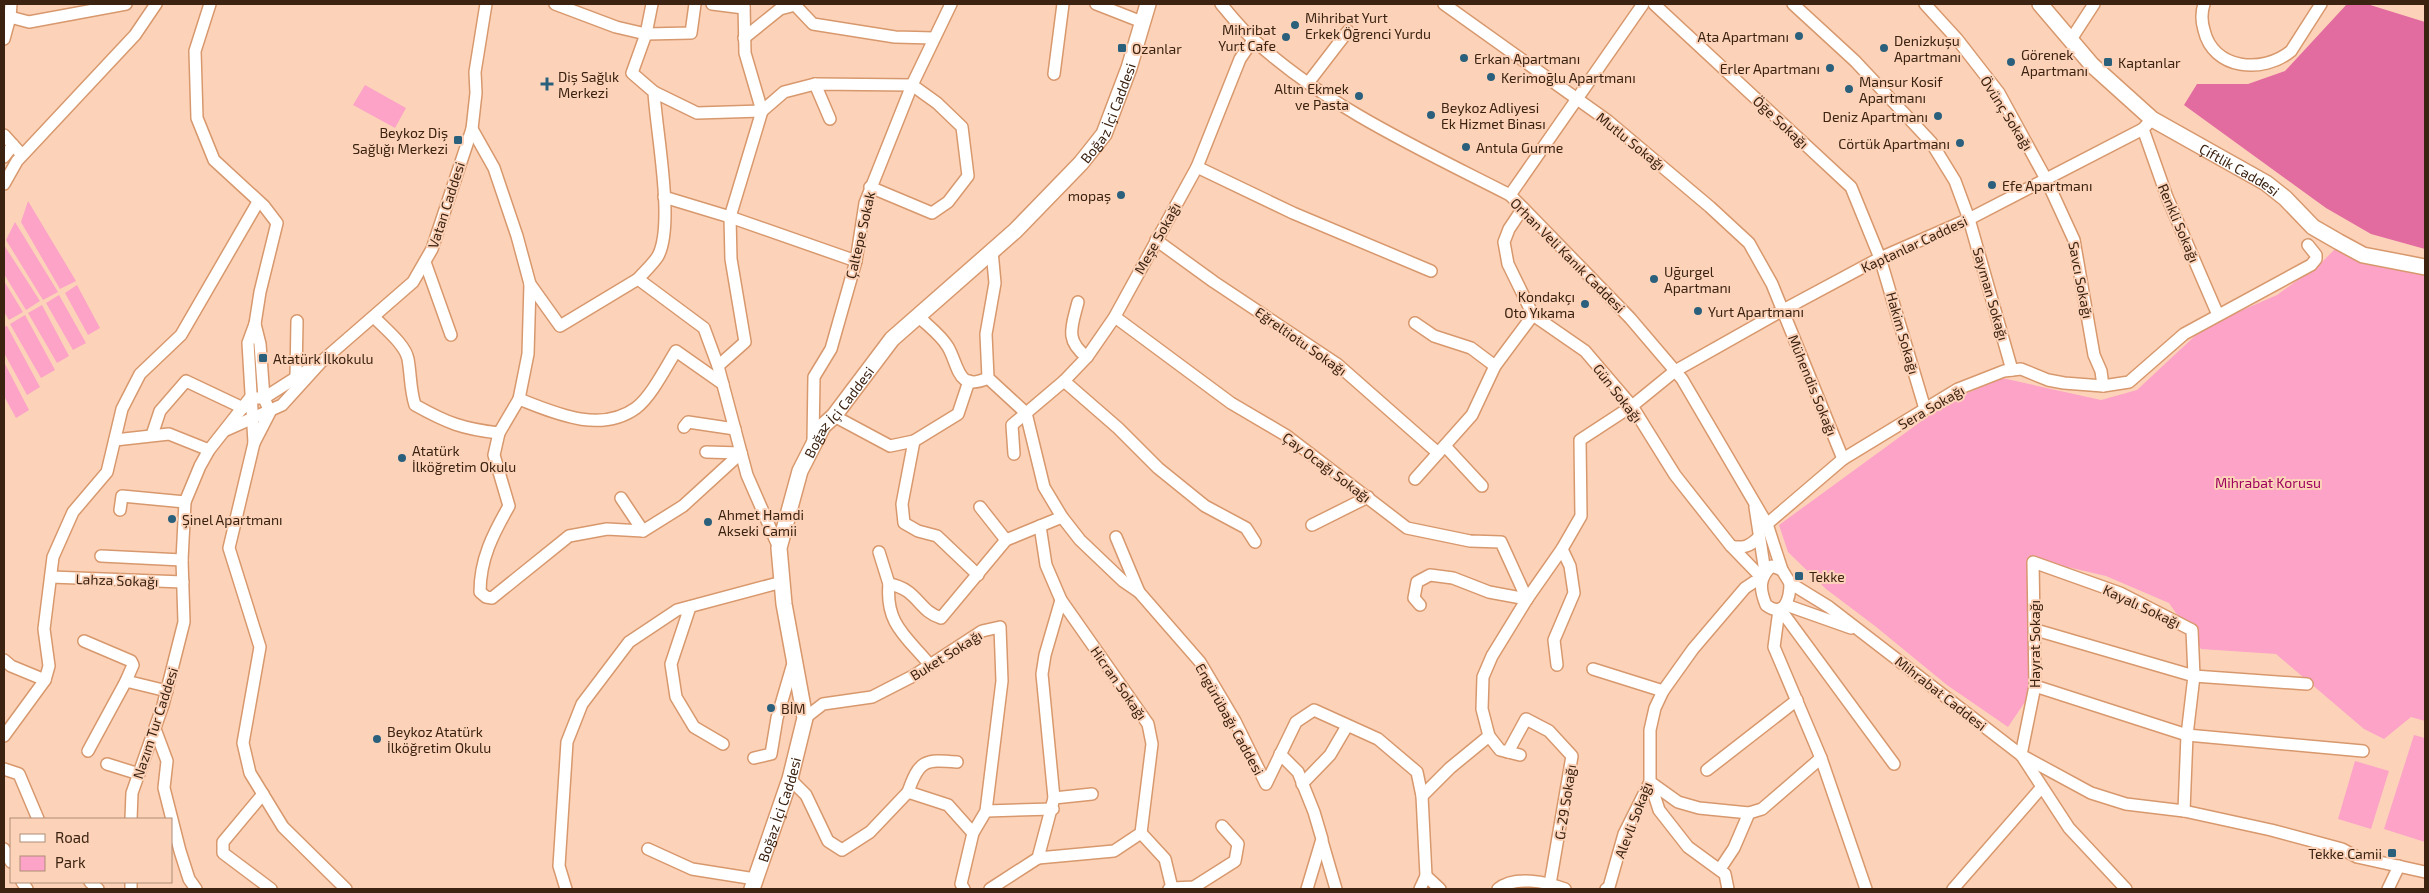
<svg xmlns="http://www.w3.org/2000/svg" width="2429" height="893" font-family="'Exo 2',sans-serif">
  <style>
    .green { fill: #fca3c7 }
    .forest { fill: #e26ba0 }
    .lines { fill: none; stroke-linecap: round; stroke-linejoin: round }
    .minor-casing { stroke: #d8986d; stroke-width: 14 }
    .major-casing { stroke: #d8986d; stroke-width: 18 }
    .minor { stroke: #fff; stroke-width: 11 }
    .major { stroke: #fff; stroke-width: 15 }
    .poi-dot { fill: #2b607c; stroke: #fcd3b9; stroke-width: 2 }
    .labels { text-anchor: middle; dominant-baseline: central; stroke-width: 4; stroke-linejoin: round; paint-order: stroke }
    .poi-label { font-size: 14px; fill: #3b2211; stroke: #fcd3b9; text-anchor: start }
    .street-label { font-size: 14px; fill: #3b2211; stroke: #fcd3b9 }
    .park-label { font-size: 14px; fill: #9e005e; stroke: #fcd3b9 }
  </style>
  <rect width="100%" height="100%" fill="#fcd3b9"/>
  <g class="green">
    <path d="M365 85 406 108 395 128 353 105Z"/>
    <path d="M28 201 76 281 60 289 21 222Z"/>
    <path d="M15 222 58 292 43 300 6 240Z"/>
    <path d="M4 245 40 301 26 310 4 274Z"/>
    <path d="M2338 246C2370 264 2389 269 2425 274V721L2411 717 2384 739 2364 729 2276 654 2201 649 2169 603 2106 576 2050 563 2027 565 2029 696 2008 727 1947 685 1875 626 1826 589 1788 552 1779 525 1949 401 2002 378 2101 400 2137 390 2197 334 2231 315 2277 295 2321 263Z"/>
    <path d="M4 281 23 312 9 320 4 312Z"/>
    <path d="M77 285 100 328 88 335 65 293Z"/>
    <path d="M59 295 86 343 73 350 46 303Z"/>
    <path d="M42 305 69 356 57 363 28 313Z"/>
    <path d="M25 315 55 370 41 378 10 324Z"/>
    <path d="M7 326 40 387 27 395 4 353V327Z"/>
    <path d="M4 362 29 410 16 418 4 396Z"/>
    <path d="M2414 735 2425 738V842L2384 829Z"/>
    <path d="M2355 761 2389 771 2371 829 2338 819Z"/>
  </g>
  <path class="forest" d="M2347 4H2367L2425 22V249L2371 234 2326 208 2184 105 2197 84H2248L2285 71Z"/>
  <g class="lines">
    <g class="minor-casing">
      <g id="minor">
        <path d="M210 4 195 51 197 118 214 160 264 206 277 223 260 292 255 324 260 344 264 398 270 412 254 443 229 548 260 647 243 743 250 773 283 827 346 889"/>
        <path d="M555 4 616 27 646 34 691 33 695 4"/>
        <path d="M712 4 744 8"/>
        <path d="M1096 4 1142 22"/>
        <path d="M1221 4C1231 16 1242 30 1254 40 1325 106 1424 151 1510 195L1523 208 1630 318 1682 379 1767 524 1782 570 1790 583 1829 607 2021 755 2091 793 2126 804 2184 811 2271 830 2342 849 2357 857 2425 872"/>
        <path d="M1444 4 1608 121 1710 207 1749 243 1772 284 1843 459"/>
        <path d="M1654 4 1851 187 1880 258 1925 409"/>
        <path d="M1793 4 1855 61 1931 142 1955 181 1969 219 2012 370"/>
        <path d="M1925 4 1957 39 1999 93 2046 179 2074 240 2094 355 2101 371 2103 386"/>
        <path d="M2204 4C2201 13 2201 20 2204 30 2213 70 2263 74 2291 51L2321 4"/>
        <path d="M10 17 29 22 126 4"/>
        <path d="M744 38 780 9 795 5 813 24 895 37 934 38"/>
        <path d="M4 39 10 17 11 4"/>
        <path d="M2070 41 2094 4"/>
        <path d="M1054 74 1063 4"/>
        <path d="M1308 83 1348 31"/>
        <path d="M815 84 830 119"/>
        <path d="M654 92 697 113 762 111 784 92 815 84 912 85 937 103 962 127 968 176 948 202 932 213 870 187"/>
        <path d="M472 129 494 168 517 236 530 284 560 326 638 279 704 328 718 366 747 475 779 548"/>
        <path d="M2143 129 2167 197 2218 315"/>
        <path d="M4 135 22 155"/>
        <path d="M4 157 13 145"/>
        <path d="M1197 167 1293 213 1431 271"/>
        <path d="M4 184 17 161 135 35 156 4"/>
        <path d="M1510 195 1643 4"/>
        <path d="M664 197 730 217 856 261"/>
        <path d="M1523 208 1509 229 1504 242 1508 264 1533 315 1585 351 1632 406 1675 475 1731 546 1762 578"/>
        <path d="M1156 240 1214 282 1337 364 1438 453"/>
        <path d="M992 251 995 283 986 334 988 378 1026 413 1044 487 1062 517 1080 540 1123 581 1139 592 1200 662 1235 721 1266 784 1296 722 1314 710 1378 739 1417 772 1422 796 1426 876 1420 889"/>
        <path d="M425 262 451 335"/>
        <path d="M638 279C644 272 653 264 658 256 675 224 656 131 654 92L632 73 646 34 652 4"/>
        <path d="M1078 302C1072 326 1064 340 1087 357"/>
        <path d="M918 316C927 325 941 335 948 347 959 366 957 392 988 378"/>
        <path d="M374 317C384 328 405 344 408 359 411 376 410 389 415 405 447 423 463 429 499 433L519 399C555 413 600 434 636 408 651 397 666 367 676 351L723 384"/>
        <path d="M1115 317 1231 403 1287 436 1407 528 1470 541 1501 542 1527 599"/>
        <path d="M1415 323 1434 336 1471 348 1495 366"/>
        <path d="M718 366 745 342 731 259 730 217 762 111 745 53 744 4"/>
        <path d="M296 377 297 321"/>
        <path d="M1064 381 1118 428 1158 468 1205 506 1246 528 1255 542"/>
        <path d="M519 399 528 354 530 284"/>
        <path d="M834 416 890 446 914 441 958 414 969 381"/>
        <path d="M684 427 688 422 735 429"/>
        <path d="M226 430 282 405 321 362 413 282 432 249 472 129 476 93 475 72 486 4"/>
        <path d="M499 433 494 455 509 506C493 534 480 559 480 592L486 597 492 598 569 536 607 529 643 531 683 506 741 453"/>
        <path d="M152 435 160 411 186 381 243 408"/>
        <path d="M115 440 169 434 209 450"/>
        <path d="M813 441 814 377 831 349 856 261 865 203 912 85 951 4"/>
        <path d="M914 441 902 504 904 523 918 531 937 536 978 575"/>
        <path d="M254 443 248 343 255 324"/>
        <path d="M1445 446 1482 486"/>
        <path d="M706 452 741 453"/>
        <path d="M1014 454 1012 425 1064 381 1087 357 1114 318 1197 167 1240 59 1253 40"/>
        <path d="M1415 479 1472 415 1495 366 1533 315"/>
        <path d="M621 498 643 531"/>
        <path d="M980 507 1006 540"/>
        <path d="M1755 507 1765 572"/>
        <path d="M120 510 122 496 185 502"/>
        <path d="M1767 524 1843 459 1958 389 2004 371 2021 369 2048 380 2064 383 2103 386 2129 382 2184 334 2311 265 2316 259V255L2308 245"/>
        <path d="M1312 525 1368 497"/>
        <path d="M1116 537 1139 592"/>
        <path d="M1731 546C1743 549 1750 546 1758 538"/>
        <path d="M879 552 889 584"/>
        <path d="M101 556 182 560"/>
        <path d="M1782 570 1772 566C1758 578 1760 590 1766 605 1785 619 1790 598 1790 583"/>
        <path d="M51 577 183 582"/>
        <path d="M1420 605 1414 598 1417 582 1430 575 1453 578 1489 592 1527 599"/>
        <path d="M1786 605 1851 628"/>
        <path d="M690 607 671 664 676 697 694 727 723 744"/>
        <path d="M1780 609 1894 764"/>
        <path d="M1779 610 1774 647 1821 758 1866 889"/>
        <path d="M2036 630 2194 676 2307 684"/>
        <path d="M84 641 131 661 133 665 126 681"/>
        <path d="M4 660 11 666 45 680"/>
        <path d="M930 665C907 637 885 624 889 584 918 589 918 611 941 618L1006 540 1062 517"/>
        <path d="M1557 665 1554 640 1574 593 1570 566 1562 549"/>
        <path d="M1593 669 1663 691"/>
        <path d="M2035 686 2187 735 2363 751"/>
        <path d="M805 718 823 704 872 697 913 676 982 631 1000 627 1002 681 986 811 973 833 961 884 964 889"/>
        <path d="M155 729 167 761 164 788 180 851 189 879 196 889"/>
        <path d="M4 736 45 680 49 666 44 629 53 557 73 512 107 472 122 409 140 374 181 335 258 202"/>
        <path d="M1489 736 1500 750 1520 755"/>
        <path d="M88 751 126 681 167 691"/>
        <path d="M1508 752 1526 719 1549 731 1572 756 1550 884"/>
        <path d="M1280 754 1298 772 1314 812 1322 839 1307 889"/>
        <path d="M2021 755 2035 686 2033 562 2120 593 2192 630 2194 676 2187 735 2184 811"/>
        <path d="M2022 756 2069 828 2126 889"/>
        <path d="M754 758 771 754 777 718 794 660"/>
        <path d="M107 764 139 774"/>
        <path d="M4 769 19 774 38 819"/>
        <path d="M1707 770 1797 700"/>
        <path d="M790 779 806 795 828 841 842 850 870 832 908 792 948 805 973 833"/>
        <path d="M1302 784 1330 755 1347 726"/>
        <path d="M908 792C919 760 925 759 957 762"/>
        <path d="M263 794 223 842V853L271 889"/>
        <path d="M1422 796 1450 768 1489 736 1482 709 1483 677 1492 656 1527 599 1562 549 1581 516 1580 440 1632 406 1675 371 1783 310 1880 258 1969 219 2143 129 2152 119"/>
        <path d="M1054 798 1092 794"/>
        <path d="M986 811 1053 809"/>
        <path d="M131 819 132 793 163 705 184 622 182 560 185 502 200 466 209 450 250 398H264L311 368"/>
        <path d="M1141 833 1165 859 1172 888 1169 889"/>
        <path d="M1322 841 1336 889"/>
        <path d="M4 849 11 862"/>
        <path d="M648 849 692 869 755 879"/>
        <path d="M1038 858 1114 851 1141 833 1152 744 1148 724 1061 600 1046 565 1040 526"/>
        <path d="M1720 869 1734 848 1749 813"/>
        <path d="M1426 876 1440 889"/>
        <path d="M22 882 27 889"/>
        <path d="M90 882 98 889"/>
        <path d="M1172 888 1194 887 1235 861 1238 844 1222 826"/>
        <path d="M131 889V882"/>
        <path d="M566 889 559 866 567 742 582 704 629 642 677 610 782 582"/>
        <path d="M990 889 1038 858 1054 798 1042 674 1045 655 1061 600"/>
        <path d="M1498 889C1514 875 1547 882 1565 889"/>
        <path d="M1606 889 1609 887 1624 834 1650 782V730L1655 708 1663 691 1693 649 1745 588 1754 582H1761"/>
        <path d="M1728 889 1725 874 1688 847 1659 810 1650 782 1678 802 1699 808 1749 813 1762 809 1821 758"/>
        <path d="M1953 889 2041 788"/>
        <path d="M2388 889 2399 866"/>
      </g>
    </g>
    <g class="major-casing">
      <g id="major">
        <path id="s1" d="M2040 4 2092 65 2152 119 2266 183 2285 198 2313 227 2339 242 2363 255 2425 267"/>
        <path id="s2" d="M752 889 790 779 805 718 784 604 779 548 800 471 823 426 834 416 892 339 1015 231 1081 163 1104 134 1129 68 1148 4"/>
      </g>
    </g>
    <use href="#minor" class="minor"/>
    <use href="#major" class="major"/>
  </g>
  <g class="poi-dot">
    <circle cx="1295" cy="25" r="5"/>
    <circle cx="1799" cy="36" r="5"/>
    <circle cx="1286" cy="37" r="5"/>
    <rect x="1117" y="43" width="10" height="10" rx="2.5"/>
    <circle cx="1884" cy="48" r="5"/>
    <circle cx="1464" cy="58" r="5"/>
    <circle cx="2011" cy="62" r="5"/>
    <rect x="2103" y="57" width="10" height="10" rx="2.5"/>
    <circle cx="1830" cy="68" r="5"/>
    <circle cx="1491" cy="77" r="5"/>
    <path d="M544.5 76.5h5v5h5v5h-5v5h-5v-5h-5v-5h5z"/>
    <circle cx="1849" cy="89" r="5"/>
    <circle cx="1359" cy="96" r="5"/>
    <circle cx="1431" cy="115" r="5"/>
    <circle cx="1938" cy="116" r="5"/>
    <rect x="453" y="135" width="10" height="10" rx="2.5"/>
    <circle cx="1960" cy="143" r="5"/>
    <circle cx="1466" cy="147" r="5"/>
    <circle cx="1992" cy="185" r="5"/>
    <circle cx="1121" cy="195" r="5"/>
    <circle cx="1654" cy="279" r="5"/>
    <circle cx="1585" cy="304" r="5"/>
    <circle cx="1698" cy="311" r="5"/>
    <rect x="258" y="353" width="10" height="10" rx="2.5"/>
    <circle cx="402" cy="458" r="5"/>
    <circle cx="172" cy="519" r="5"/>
    <circle cx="708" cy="522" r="5"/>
    <rect x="1794" y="571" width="10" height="10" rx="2.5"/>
    <circle cx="771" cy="708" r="5"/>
    <circle cx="377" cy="739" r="5"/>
    <rect x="2387" y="848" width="10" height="10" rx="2.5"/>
  </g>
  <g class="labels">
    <g class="poi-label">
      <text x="1305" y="17">Mihribat Yurt<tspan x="1305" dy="16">Erkek Öḡrenci Yurdu</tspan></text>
      <text x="1276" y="29" text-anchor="end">Mihribat<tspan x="1276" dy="16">Yurt Cafe</tspan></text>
      <text x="1789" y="36" text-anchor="end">Ata Apartmanı</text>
      <text x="1894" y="40">Denizkuşu<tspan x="1894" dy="16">Apartmanı</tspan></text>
      <text x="1132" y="48">Ozanlar</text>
      <text x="2021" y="54">Görenek<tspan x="2021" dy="16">Apartmanı</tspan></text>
      <text x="1474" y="58">Erkan Apartmanı</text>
      <text x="2118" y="62">Kaptanlar</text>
      <text x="1820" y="68" text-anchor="end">Erler Apartmanı</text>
      <text x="558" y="76">Diş Sağlık<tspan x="558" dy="16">Merkezi</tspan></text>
      <text x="1501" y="77">Kerimoḡlu Apartmanı</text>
      <text x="1859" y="81">Mansur Kosif<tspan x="1859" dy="16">Apartmanı</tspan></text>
      <text x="1349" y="88" text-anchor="end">Altın Ekmek<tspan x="1349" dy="16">ve Pasta</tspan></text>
      <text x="1441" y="107">Beykoz Adliyesi<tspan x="1441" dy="16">Ek Hizmet Binası</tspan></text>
      <text x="1928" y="116" text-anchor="end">Deniz Apartmanı</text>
      <text x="448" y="132" text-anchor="end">Beykoz Diş<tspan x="448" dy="16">Sağlığı Merkezi</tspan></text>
      <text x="1950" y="143" text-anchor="end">Cörtük Apartmanı</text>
      <text x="1476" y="147">Antula Gurme</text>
      <text x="2002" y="185">Efe Apartmanı</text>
      <text x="1111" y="195" text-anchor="end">mopaş</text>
      <text x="1664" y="271">Uḡurgel<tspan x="1664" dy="16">Apartmanı</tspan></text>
      <text x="1575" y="296" text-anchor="end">Kondakçı<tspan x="1575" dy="16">Oto Yıkama</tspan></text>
      <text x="1708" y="311">Yurt Apartmanı</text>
      <text x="273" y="358">Atatürk İlkokulu</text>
      <text x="412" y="450">Atatürk<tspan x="412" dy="16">İlköğretim Okulu</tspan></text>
      <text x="718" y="514">Ahmet Hamdi<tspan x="718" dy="16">Akseki Camii</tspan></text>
      <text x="182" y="519">Şinel Apartmanı</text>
      <text x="1809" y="576">Tekke</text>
      <text x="781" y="708">BİM</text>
      <text x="387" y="731">Beykoz Atatürk<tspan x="387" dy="16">İlköğretim Okulu</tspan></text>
      <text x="2382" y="853" text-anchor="end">Tekke Camii</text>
    </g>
    <g class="street-label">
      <text stroke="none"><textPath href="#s2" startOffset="909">Boğaz İçi Caddesi</textPath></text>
      <text transform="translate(2007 113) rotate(58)">Övünç Sokağı</text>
      <text transform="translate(1781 122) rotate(43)">Öḡe Sokağı</text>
      <text transform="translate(1631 141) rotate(39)">Mutlu Sokağı</text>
      <text stroke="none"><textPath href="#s1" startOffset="262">Çiftlik Caddesi</textPath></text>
      <text transform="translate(446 205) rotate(-72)">Vatan Caddesi</text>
      <text transform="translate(2179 223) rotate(67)">Renkli Sokağı</text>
      <text transform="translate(860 235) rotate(-77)">Çaltepe Sokak</text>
      <text transform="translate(1157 238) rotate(-61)">Meşe Sokağı</text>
      <text transform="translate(1914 244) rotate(-25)">Kaptanlar Caddesi</text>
      <text transform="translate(1568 255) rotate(45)">Orhan Veli Kanık Caddesi</text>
      <text transform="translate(2081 280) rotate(79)">Savcı Sokağı</text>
      <text transform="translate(1991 294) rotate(74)">Sayman Sokağı</text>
      <text transform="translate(1903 333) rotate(74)">Hakim Sokağı</text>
      <text transform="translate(1301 341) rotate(35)">Eğreltiotu Sokağı</text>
      <text transform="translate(1813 385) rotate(68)">Mühendis Sokağı</text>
      <text transform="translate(1618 393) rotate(52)">Gün Sokağı</text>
      <text transform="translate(1931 407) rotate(-30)">Sera Sokağı</text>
      <text stroke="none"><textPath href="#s2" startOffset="502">Boğaz İçi Caddesi</textPath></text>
      <text transform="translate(1327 467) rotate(37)">Çay Ocağı Sokağı</text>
      <text transform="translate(117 580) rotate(2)">Lahza Sokağı</text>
      <text transform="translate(2142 606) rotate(25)">Kayalı Sokağı</text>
      <text transform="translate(2034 644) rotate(-90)">Hayrat Sokağı</text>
      <text transform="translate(946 655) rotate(-32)">Buket Sokağı</text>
      <text transform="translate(1119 683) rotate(55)">Hicran Sokağı</text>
      <text transform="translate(1941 693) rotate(38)">Mihrabat Caddesi</text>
      <text transform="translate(1230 719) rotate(61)">Engürübağı Caddesi</text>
      <text transform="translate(155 723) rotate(-72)">Nazım Tur Caddesi</text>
      <text transform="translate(1565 802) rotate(-81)">G-29 Sokağı</text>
      <text stroke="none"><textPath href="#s2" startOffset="84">Boğaz İçi Caddesi</textPath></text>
      <text transform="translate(1633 820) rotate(-69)">Alevli Sokağı</text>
    </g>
    <g class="park-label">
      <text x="2268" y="482">Mihrabat Korusu</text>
    </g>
  </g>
  <rect width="2429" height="893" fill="none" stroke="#3b2211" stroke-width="10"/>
  <rect x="10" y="818" width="162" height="65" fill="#fcd3b9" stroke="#af8c76"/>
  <rect x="20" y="834" width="25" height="8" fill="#ffffff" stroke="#af8c76"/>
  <text x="55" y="843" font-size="15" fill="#3b2211">Road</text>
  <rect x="20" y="856" width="25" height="15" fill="#fca3c7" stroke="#af8c76"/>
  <text x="55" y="868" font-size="15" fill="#3b2211">Park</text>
</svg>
